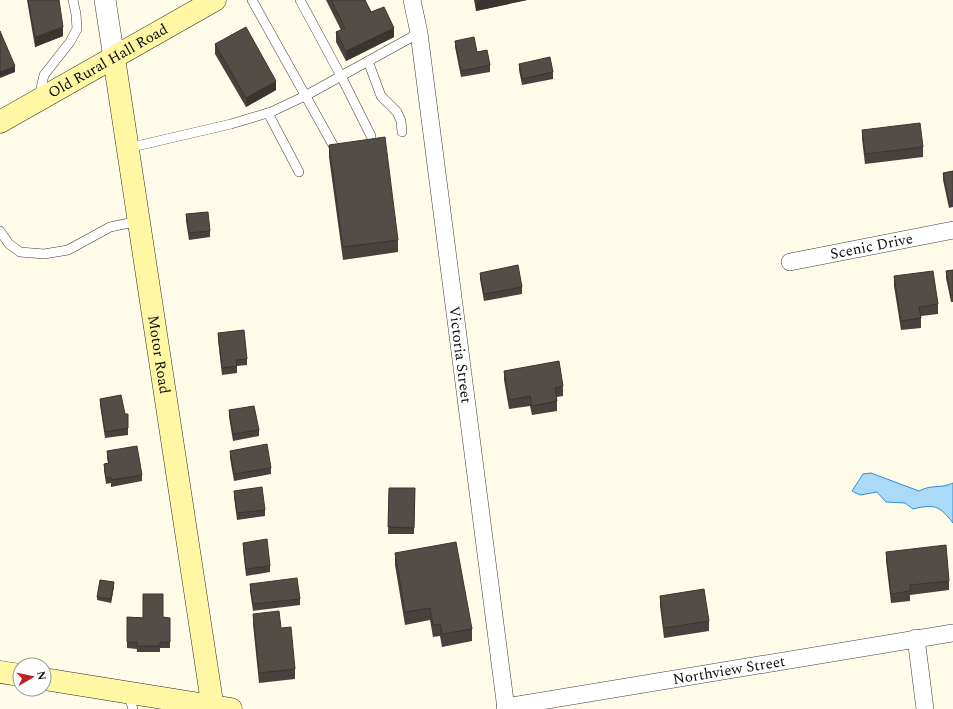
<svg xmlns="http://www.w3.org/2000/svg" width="953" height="709" font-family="Spectral,serif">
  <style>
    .water { fill: #abdaf8; stroke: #308dd2 }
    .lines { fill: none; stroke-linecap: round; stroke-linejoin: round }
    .service-casing { stroke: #3e3e3e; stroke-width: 10 }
    .minor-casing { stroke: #3e3e3e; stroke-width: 18 }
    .tertiary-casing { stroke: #3e3e3e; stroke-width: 22 }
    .secondary-casing { stroke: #2d2d2d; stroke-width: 23 }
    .service { stroke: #fff; stroke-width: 9 }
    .minor { stroke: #fff; stroke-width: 17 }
    .tertiary { stroke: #fff; stroke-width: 21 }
    .secondary { stroke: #fff7a4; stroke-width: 22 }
    .wall { fill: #48413d }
    .shaded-wall { fill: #3b3532 }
    .building { fill: #544c47; stroke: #3b3532 }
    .labels { text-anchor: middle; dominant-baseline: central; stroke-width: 4; stroke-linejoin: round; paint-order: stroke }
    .street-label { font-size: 15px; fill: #0b0b0b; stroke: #fff }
  </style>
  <rect width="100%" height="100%" fill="#fffbe9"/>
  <path class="water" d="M871 473 919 491C932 484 940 489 953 483V523C939 505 934 504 913 509L905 503 886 502 877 492 860 495 852 491 863 474Z"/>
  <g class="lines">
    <g class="service-casing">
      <g id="service">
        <path d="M252 0 333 145"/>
        <path d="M300 0 341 76 371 136"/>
        <path d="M368 61 381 96 397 112 401 121 402 132"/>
        <path d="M39 97 44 75 70 42 77 29 76 14 73 0"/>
        <path d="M268 113 299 172"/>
        <path d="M128 148 231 124 271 112 305 96 419 33"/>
        <path d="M0 231 9 244 20 252 44 254 68 250 110 227 139 221"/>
        <path d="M128 693 133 709"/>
      </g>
    </g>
    <g class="minor-casing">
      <g id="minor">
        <path id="s1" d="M412 0 419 33 506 709"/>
        <path id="s2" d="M790 262 953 230"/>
        <path d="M916 638 925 709"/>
        <path id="s3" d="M505 707 953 633"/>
      </g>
    </g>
    <g class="tertiary-casing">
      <path id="tertiary" d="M105 0 114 58"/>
    </g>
    <g class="secondary-casing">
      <g id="secondary">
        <path id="s4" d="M114 58 213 709"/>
        <path id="s5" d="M0 122 215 0"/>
        <path d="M0 672 20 675"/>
        <path d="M44 679 231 709"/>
      </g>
    </g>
    <use href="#service" class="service"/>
    <use href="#minor" class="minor"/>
    <use href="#tertiary" class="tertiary"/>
    <use href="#secondary" class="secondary"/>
  </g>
  <g class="wall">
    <path d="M27 0H59L63 36 35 47Z"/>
    <path d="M326 0H365L371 12 394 37 346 61 336 42V32L341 30Z"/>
    <path d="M474 0H527L476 11Z"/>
    <path d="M455 41 477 52 490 65V72L461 77 455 47Z"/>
    <path d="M215 44 276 90 246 107 215 54Z"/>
    <path d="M519 64 553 72V79L522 85 519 70Z"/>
    <path d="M862 130 923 147V157L865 164 862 139Z"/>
    <path d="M329 145 398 240V252L343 260 329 157Z"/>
    <path d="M953 171V207L949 208 943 180V173Z"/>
    <path d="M186 214 210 231V237L189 240 186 221Z"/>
    <path d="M953 270V302H951L946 278V271Z"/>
    <path d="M480 273 522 287V294L484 301 480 279Z"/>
    <path d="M894 276 938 304V314L921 316V328L901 330 894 286Z"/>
    <path d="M218 333 247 359V365L237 366V373L222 375 218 340Z"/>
    <path d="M504 371 563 386V396L557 397V411L532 415 530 406 509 409 504 380Z"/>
    <path d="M100 399 125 414H128V435L105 438 100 405Z"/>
    <path d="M229 410 259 430V436L233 441 229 417Z"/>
    <path d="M107 451 142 475V481L111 487V483L106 484 104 470V464L108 463 107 458Z"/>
    <path d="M230 451 271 468V474L234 481 230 458Z"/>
    <path d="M389 488H415L414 534H388Z"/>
    <path d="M234 491 265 510V516L237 520 234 497Z"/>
    <path d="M243 543 270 566V572L246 576 243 549Z"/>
    <path d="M886 552 949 581V590L910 595V601L891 603 886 561Z"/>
    <path d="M395 553 472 629V641L442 647 440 636 433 637 430 620 405 625 395 565Z"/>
    <path d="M250 584 300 599V605L253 611 250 591Z"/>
    <path d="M114 586 111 603 97 600V597Z"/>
    <path d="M660 596 709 621V631L664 638 660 606Z"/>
    <path d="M253 614 281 628 295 669V679L259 683 253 624Z"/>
    <path d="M127 617 170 618V648H160V652H137V649L127 648Z"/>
  </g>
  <g class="shaded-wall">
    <path d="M483 0H527L476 11V2Z"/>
    <path d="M63 27V36L35 47V37Z"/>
    <path d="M394 28V37L346 61V51Z"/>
    <path d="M15 66V72L0 78V72Z"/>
    <path d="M276 81V90L246 107V98Z"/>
    <path d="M114 582V586L111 603V599Z"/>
  </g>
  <g class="building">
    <path d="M28 0H59L63 27 35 37Z"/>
    <path d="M331 0H365L371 12 384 7 394 28 346 51 336 32 345 28Z"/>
    <path d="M476 0H483L476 2Z"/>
    <path d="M246 27 276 81 246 98 215 44Z"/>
    <path d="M0 31 15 66 0 72Z"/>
    <path d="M474 37 477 52 487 50 490 65 461 71 455 41Z"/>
    <path d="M550 57 553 72 522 79 519 64Z"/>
    <path d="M920 123 923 147 865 154 862 130Z"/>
    <path d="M385 137 398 240 343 247 329 145Z"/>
    <path d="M953 171V201H949L943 173Z"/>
    <path d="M208 212 210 231 189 233 186 214Z"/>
    <path d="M518 265 522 287 484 294 480 273Z"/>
    <path d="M953 270V295L951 296 946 271Z"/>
    <path d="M933 271 938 304 919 307 921 318 901 321 894 276Z"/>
    <path d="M244 330 247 359 236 360 237 366 222 368 218 333Z"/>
    <path d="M559 361 563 386 555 388 557 401 532 406 530 396 509 400 504 371Z"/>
    <path d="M121 395 125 414H128V428L105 432 100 399Z"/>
    <path d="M254 406 259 430 233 434 229 410Z"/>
    <path d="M267 444 271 468 234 474 230 451Z"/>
    <path d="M137 446 142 475 111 480V477L106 478 104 464 109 463 107 451Z"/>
    <path d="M262 487 265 510 237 513 234 491Z"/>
    <path d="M389 488H415L414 528 388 527Z"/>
    <path d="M267 539 270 566 246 569 243 543Z"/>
    <path d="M456 542 472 629 442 634 440 624 433 625 430 608 405 612 395 553Z"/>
    <path d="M946 545 949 581 910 585V591L891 594 886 552Z"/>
    <path d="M297 578 300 599 253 604 250 584Z"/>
    <path d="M100 580 114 582 111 599 97 597Z"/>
    <path d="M704 589 709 621 664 628 660 596Z"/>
    <path d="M143 594H163V617L170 618V642H160V646H137V642H127V617L143 618Z"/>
    <path d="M279 611 281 628 291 627 295 669 259 673 253 614Z"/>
  </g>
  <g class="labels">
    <g class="street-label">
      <text stroke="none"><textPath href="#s5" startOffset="124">Old Rural Hall Road</textPath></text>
      <text stroke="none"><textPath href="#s2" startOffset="83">Scenic Drive</textPath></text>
      <text stroke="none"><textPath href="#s1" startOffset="358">Victoria Street</textPath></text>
      <text stroke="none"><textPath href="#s4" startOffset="300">Motor Road</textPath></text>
      <text stroke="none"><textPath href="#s3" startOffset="227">Northview Street</textPath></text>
    </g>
  </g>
  <g transform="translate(32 677) rotate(81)"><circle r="19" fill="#ffffff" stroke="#9d9d9d"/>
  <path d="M0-3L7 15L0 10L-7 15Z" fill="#bf1f22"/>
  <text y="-6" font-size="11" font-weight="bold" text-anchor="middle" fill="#0b0b0b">N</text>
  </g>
</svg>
